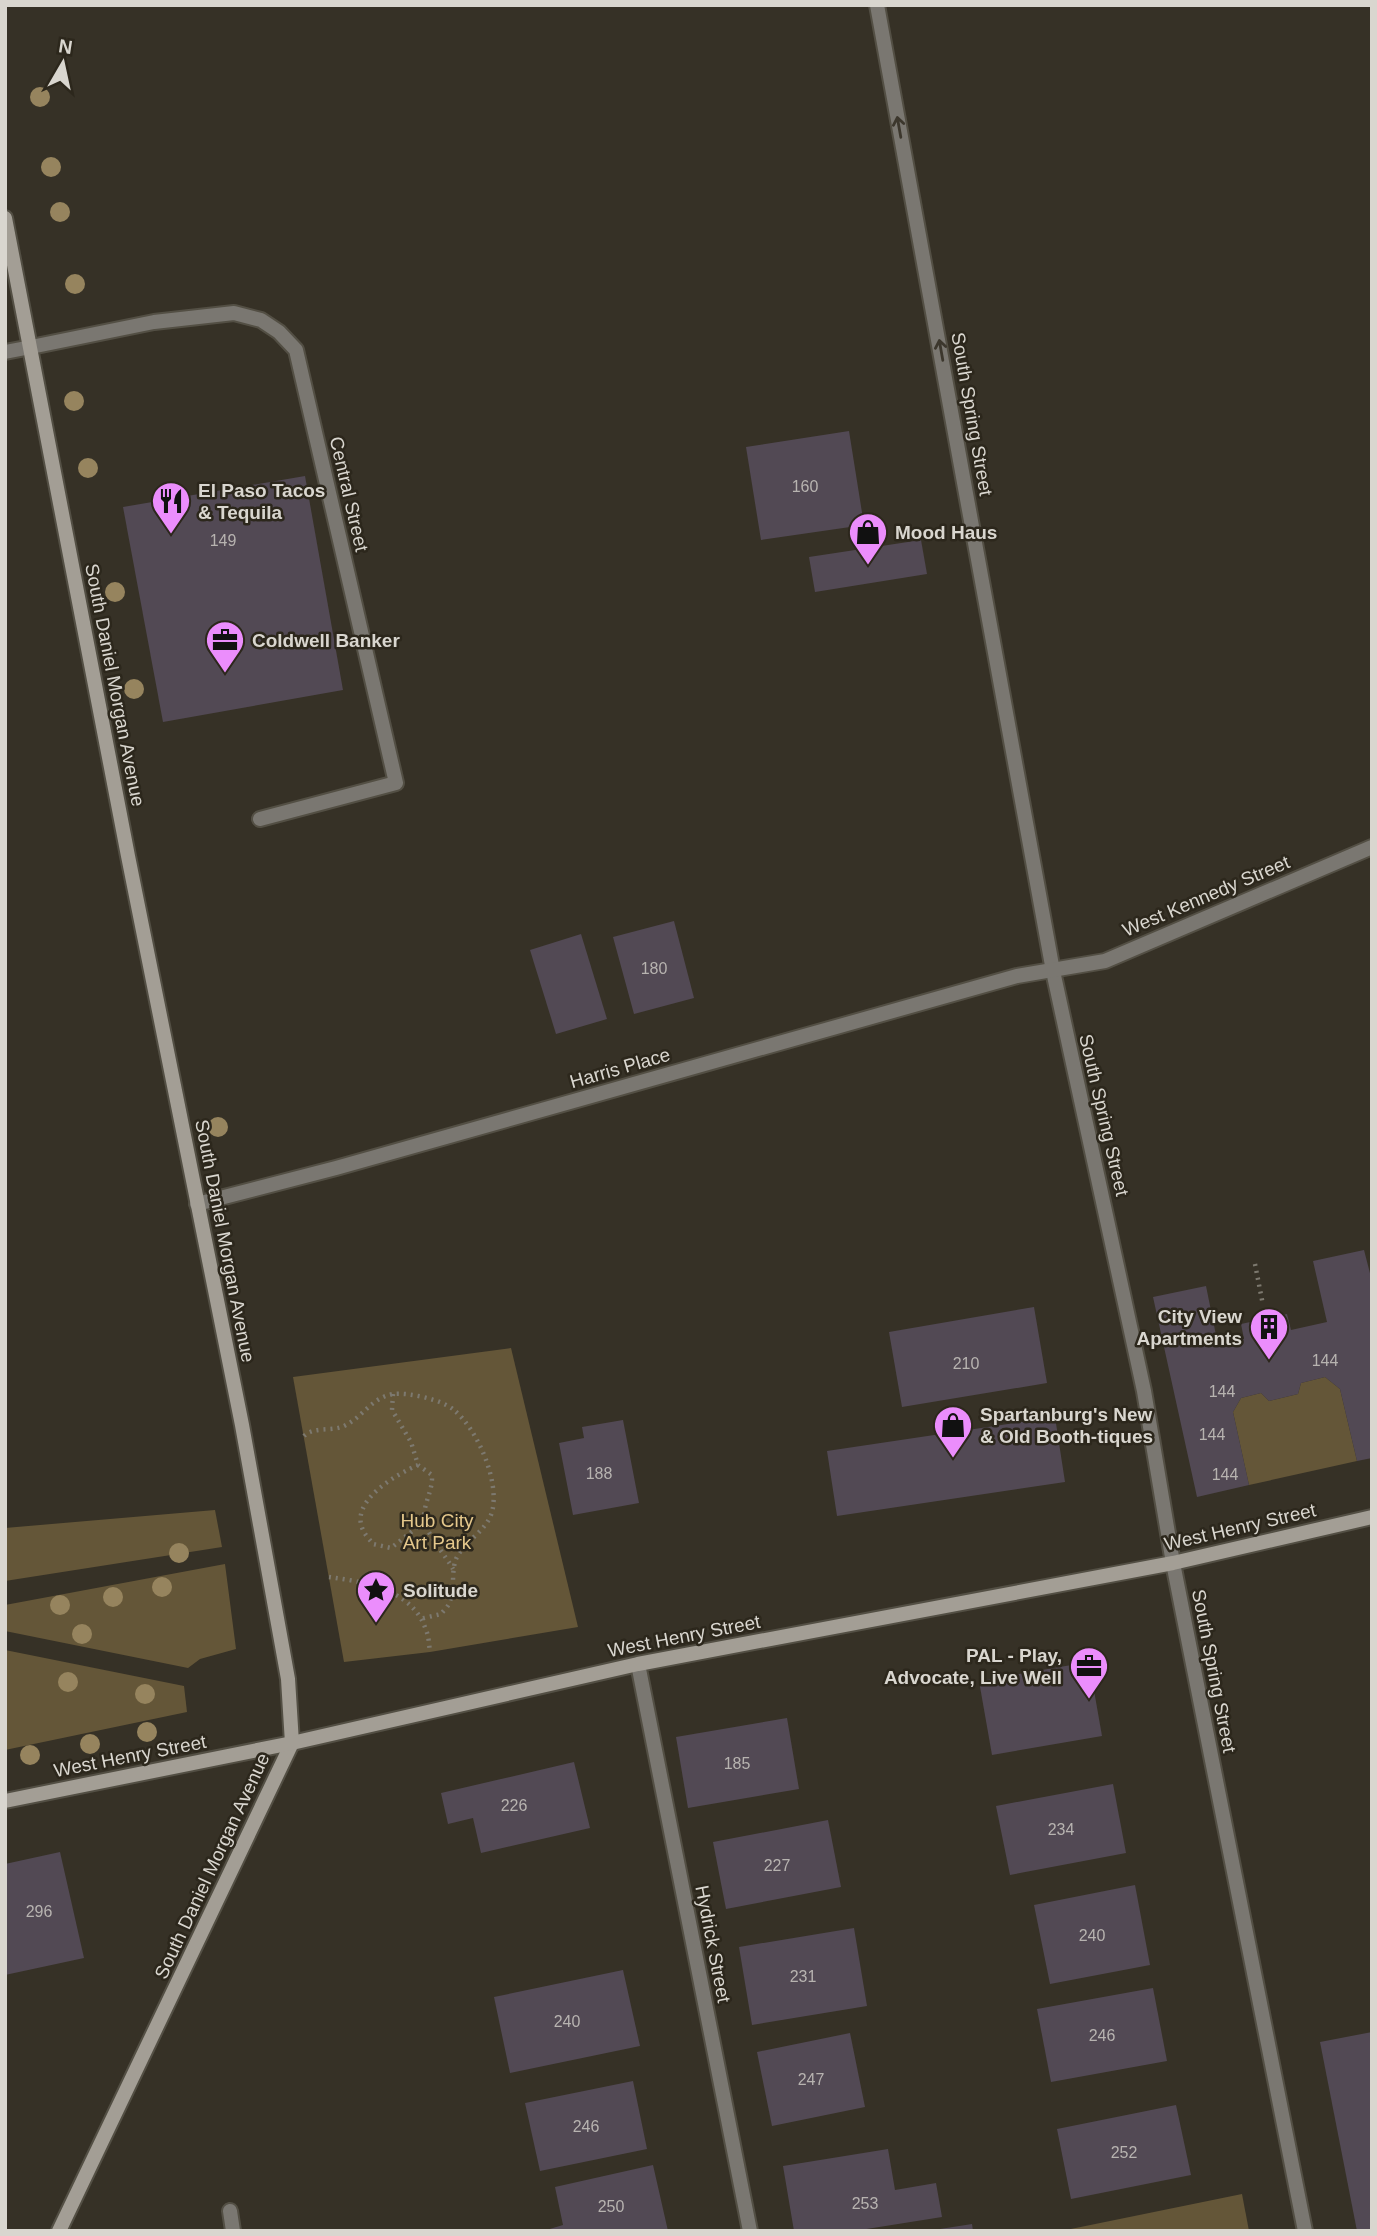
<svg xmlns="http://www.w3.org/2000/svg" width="1377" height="2236" font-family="Arial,sans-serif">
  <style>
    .green { fill: #645638 }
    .building { fill: #524954 }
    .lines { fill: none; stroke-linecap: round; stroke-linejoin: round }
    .lane-casing { stroke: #534f44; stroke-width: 18 }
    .street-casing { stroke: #534f44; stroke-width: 18 }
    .secondary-casing { stroke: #534f44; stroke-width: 18 }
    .path { stroke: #7d796f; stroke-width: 4.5; stroke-dasharray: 2 5; stroke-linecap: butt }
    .lane { stroke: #7a7771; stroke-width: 14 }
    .street { stroke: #7a7771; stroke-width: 14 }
    .secondary { stroke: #a39e95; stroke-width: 14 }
    .tree { fill: #96845e }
    .oneway { stroke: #3c372d }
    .labels { text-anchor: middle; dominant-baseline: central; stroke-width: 5; stroke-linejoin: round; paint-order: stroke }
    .number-label { font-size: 16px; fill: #b7b3b0 }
    .street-label { font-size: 19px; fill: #d9d6cf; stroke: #2c271c }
    .poi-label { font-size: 19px; font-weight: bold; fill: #d9d6cf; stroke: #2c271c; text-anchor: start }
    .park-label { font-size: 19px; fill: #e5c88c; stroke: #2c271c }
  </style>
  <rect width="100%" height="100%" fill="#363126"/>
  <g class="green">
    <path d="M511 1348 578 1627 430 1652 344 1662 293 1377Z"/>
    <path d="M1325 1377 1340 1389 1357 1461 1249 1485 1233 1412 1241 1398 1261 1393 1269 1401 1298 1394 1301 1383Z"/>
    <path d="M215 1510 222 1547 5 1581V1528Z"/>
    <path d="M225 1564 236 1649 200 1659 188 1668 5 1631V1605Z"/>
    <path d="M5 1650 184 1686 187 1712 5 1750Z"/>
    <path d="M1242 2194 1249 2231H1061Z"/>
  </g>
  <g class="building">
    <path d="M849 431 864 525 761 540 746 447Z"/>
    <path d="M305 476 343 690 163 722 123 507Z"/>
    <path d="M921 540 927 574 815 592 809 557Z"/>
    <path d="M674 921 694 998 634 1014 613 937Z"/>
    <path d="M581 934 607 1019 556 1034 530 950Z"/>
    <path d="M1364 1250 1372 1281V1458L1357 1461 1340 1389 1325 1377 1301 1383 1298 1394 1269 1401 1261 1393 1241 1398 1233 1412 1249 1485 1197 1497 1153 1297 1206 1286 1218 1345 1244 1339 1241 1324 1287 1314 1291 1330 1327 1322 1313 1261Z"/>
    <path d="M1034 1307 1047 1383 902 1407 889 1332Z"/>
    <path d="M1055 1417 1065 1482 837 1516 827 1451Z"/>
    <path d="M623 1420 639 1503 573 1515 559 1443 584 1438 582 1427Z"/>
    <path d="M1089 1662 1102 1736 992 1755 979 1681Z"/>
    <path d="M787 1718 799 1789 688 1808 676 1737Z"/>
    <path d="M574 1762 590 1828 481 1853 473 1818 448 1824 441 1793Z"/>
    <path d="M1113 1784 1126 1853 1010 1875 996 1806Z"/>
    <path d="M828 1820 841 1887 726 1909 713 1842Z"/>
    <path d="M60 1852 84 1958 5 1975V1864Z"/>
    <path d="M1135 1885 1150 1965 1050 1984 1034 1905Z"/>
    <path d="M854 1928 867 2006 752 2025 739 1947Z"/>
    <path d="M623 1970 640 2046 510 2073 494 1997Z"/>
    <path d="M1153 1988 1167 2061 1051 2082 1037 2009Z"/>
    <path d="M1372 2032V2231H1357L1320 2042Z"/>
    <path d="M850 2033 865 2107 772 2126 757 2052Z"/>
    <path d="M633 2081 647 2149 540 2171 525 2103Z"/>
    <path d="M1176 2105 1191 2175 1071 2199 1057 2129Z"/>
    <path d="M888 2149 895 2190 936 2183 942 2217 854 2231H794L783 2166Z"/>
    <path d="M653 2165 668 2231H543L563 2225 555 2187Z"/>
    <path d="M972 2224 973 2231H940V2229Z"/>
  </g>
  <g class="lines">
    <g class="lane-casing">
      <path id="lane" d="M31 347 154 322 234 313 261 320 279 332 296 350 396 783 260 819"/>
    </g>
    <g class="street-casing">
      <g id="street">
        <path d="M877 5 1053 971 1144 1391 1173 1563 1305 2231"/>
        <path d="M5 352 31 347"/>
        <path d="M197 1204 336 1168 1017 976 1105 961 1372 847"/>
        <path d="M638 1664 750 2231"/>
        <path d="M230 2211 233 2231"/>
      </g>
    </g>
    <g class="secondary-casing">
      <g id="secondary">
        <path d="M5 218 128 856 242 1425 288 1679 292 1743 59 2231"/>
        <path d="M5 1801 292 1743 638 1664 1173 1563 1372 1517"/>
      </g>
    </g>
    <g class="path">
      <path d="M1255 1264 1263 1305"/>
      <path d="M393 1394 392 1410 411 1442 418 1465 432 1475C433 1491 423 1504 424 1520 426 1533 446 1556 453 1569"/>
      <path d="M304 1436C314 1426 331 1432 344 1426 363 1417 371 1398 393 1394 408 1392 443 1400 454 1410 478 1430 500 1482 492 1512 486 1532 464 1541 456 1559 451 1572 455 1588 450 1601 449 1606 444 1610 441 1614L420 1619"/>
      <path d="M418 1465C397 1474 349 1501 363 1530 365 1535 370 1540 373 1544L391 1548 424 1522"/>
      <path d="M329 1577C366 1582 413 1590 426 1630 429 1637 429 1645 430 1652"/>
    </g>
    <use href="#lane" class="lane"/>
    <use href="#street" class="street"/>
    <use href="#secondary" class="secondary"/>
  </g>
  <g class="tree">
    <circle cx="40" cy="97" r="10"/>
    <circle cx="51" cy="167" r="10"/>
    <circle cx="60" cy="212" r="10"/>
    <circle cx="75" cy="284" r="10"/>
    <circle cx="74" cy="401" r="10"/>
    <circle cx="88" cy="468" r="10"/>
    <circle cx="115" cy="592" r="10"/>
    <circle cx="134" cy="689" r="10"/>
    <circle cx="218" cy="1127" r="10"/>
    <circle cx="179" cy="1553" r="10"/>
    <circle cx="162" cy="1587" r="10"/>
    <circle cx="113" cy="1597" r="10"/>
    <circle cx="60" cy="1605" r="10"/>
    <circle cx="82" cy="1634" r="10"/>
    <circle cx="68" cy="1682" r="10"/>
    <circle cx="145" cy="1694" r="10"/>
    <circle cx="147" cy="1732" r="10"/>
    <circle cx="90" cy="1744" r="10"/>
    <circle cx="30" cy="1755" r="10"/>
  </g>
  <defs><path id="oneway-shaft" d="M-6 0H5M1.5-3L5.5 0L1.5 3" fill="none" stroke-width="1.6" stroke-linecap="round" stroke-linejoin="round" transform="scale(1.75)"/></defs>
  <g class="oneway">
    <use href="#oneway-shaft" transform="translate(899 127) rotate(-100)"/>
    <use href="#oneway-shaft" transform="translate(941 350) rotate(-100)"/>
  </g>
  <defs>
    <g id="restaurant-pin" transform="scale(2.0125)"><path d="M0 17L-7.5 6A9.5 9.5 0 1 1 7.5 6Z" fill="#eb8dfc" stroke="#2c271c"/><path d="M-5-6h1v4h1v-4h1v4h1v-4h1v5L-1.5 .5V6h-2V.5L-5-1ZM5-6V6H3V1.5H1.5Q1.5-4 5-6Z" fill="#111"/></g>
    <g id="shop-pin" transform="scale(2.0125)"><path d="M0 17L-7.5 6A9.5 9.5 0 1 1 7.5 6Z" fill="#eb8dfc" stroke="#2c271c"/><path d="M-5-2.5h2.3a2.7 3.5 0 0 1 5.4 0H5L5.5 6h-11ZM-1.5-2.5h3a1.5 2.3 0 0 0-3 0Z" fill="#111"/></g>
    <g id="office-pin" transform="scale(2.0125)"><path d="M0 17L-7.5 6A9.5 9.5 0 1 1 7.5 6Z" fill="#eb8dfc" stroke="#2c271c"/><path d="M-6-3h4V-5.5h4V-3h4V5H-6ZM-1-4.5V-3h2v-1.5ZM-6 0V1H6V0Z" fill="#111"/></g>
    <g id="building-pin" transform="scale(2.0125)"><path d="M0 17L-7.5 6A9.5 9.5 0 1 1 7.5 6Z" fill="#eb8dfc" stroke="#2c271c"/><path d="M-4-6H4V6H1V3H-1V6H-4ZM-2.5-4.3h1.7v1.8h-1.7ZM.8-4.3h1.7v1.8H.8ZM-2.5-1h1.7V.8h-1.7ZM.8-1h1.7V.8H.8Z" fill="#111"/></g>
    <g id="sight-pin" transform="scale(2.0125)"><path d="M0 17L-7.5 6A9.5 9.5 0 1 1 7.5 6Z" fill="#eb8dfc" stroke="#2c271c"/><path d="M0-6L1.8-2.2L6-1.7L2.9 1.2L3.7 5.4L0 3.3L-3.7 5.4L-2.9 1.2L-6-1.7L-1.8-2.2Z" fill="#111"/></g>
  </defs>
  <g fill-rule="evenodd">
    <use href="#restaurant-pin" x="171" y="501"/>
    <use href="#shop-pin" x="868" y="532"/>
    <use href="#office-pin" x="225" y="640"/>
    <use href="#building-pin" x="1269" y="1327"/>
    <use href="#shop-pin" x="953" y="1425"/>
    <use href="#sight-pin" x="376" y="1590"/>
    <use href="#office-pin" x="1089" y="1666"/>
  </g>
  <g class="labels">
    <g class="number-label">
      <text x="805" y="486">160</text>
      <text x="223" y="540">149</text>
      <text x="654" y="968">180</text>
      <text x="1325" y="1360">144</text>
      <text x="966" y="1363">210</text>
      <text x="1222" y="1391">144</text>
      <text x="1212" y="1434">144</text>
      <text x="599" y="1473">188</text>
      <text x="1225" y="1474">144</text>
      <text x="737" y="1763">185</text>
      <text x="514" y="1805">226</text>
      <text x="1061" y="1829">234</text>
      <text x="777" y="1865">227</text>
      <text x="39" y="1911">296</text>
      <text x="1092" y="1935">240</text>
      <text x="803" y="1976">231</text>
      <text x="567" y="2021">240</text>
      <text x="1102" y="2035">246</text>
      <text x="811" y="2079">247</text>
      <text x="586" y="2126">246</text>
      <text x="1124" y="2152">252</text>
      <text x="865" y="2203">253</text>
      <text x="611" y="2206">250</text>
    </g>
    <g class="street-label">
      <text transform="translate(972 414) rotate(80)">South Spring Street</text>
      <text transform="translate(349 494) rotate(77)">Central Street</text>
      <text transform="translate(115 685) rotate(79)">South Daniel Morgan Avenue</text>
      <text transform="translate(1206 896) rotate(-23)">West Kennedy Street</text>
      <text transform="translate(620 1068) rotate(-16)">Harris Place</text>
      <text transform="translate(1104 1115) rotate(77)">South Spring Street</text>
      <text transform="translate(225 1241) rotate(79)">South Daniel Morgan Avenue</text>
      <text transform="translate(1240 1527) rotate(-13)">West Henry Street</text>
      <text transform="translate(684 1636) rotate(-11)">West Henry Street</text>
      <text transform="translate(1214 1671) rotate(79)">South Spring Street</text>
      <text transform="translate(130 1756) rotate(-11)">West Henry Street</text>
      <text transform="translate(212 1866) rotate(-65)">South Daniel Morgan Avenue</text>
      <text transform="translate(713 1944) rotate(79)">Hydrick Street</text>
    </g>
    <g class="poi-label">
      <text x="198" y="490">El Paso Tacos<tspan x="198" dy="22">&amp; Tequila</tspan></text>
      <text x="895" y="532">Mood Haus</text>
      <text x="252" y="640">Coldwell Banker</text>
      <text x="1242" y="1316" text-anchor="end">City View<tspan x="1242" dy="22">Apartments</tspan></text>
      <text x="980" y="1414">Spartanburg's New<tspan x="980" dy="22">&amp; Old Booth-tiques</tspan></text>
      <text x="403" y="1590">Solitude</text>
      <text x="1062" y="1655" text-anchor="end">PAL - Play,<tspan x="1062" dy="22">Advocate, Live Well</tspan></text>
    </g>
    <g class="park-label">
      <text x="437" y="1520">Hub City<tspan x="437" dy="22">Art Park</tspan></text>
    </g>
  </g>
  <rect width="1377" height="2236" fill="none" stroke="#d9d6cf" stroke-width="14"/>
  <g transform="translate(63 63) rotate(9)" stroke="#2c271c" stroke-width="5" paint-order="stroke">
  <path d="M0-5L12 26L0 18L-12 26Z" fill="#d9d6cf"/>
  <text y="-10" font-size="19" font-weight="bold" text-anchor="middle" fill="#d9d6cf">N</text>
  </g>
</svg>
